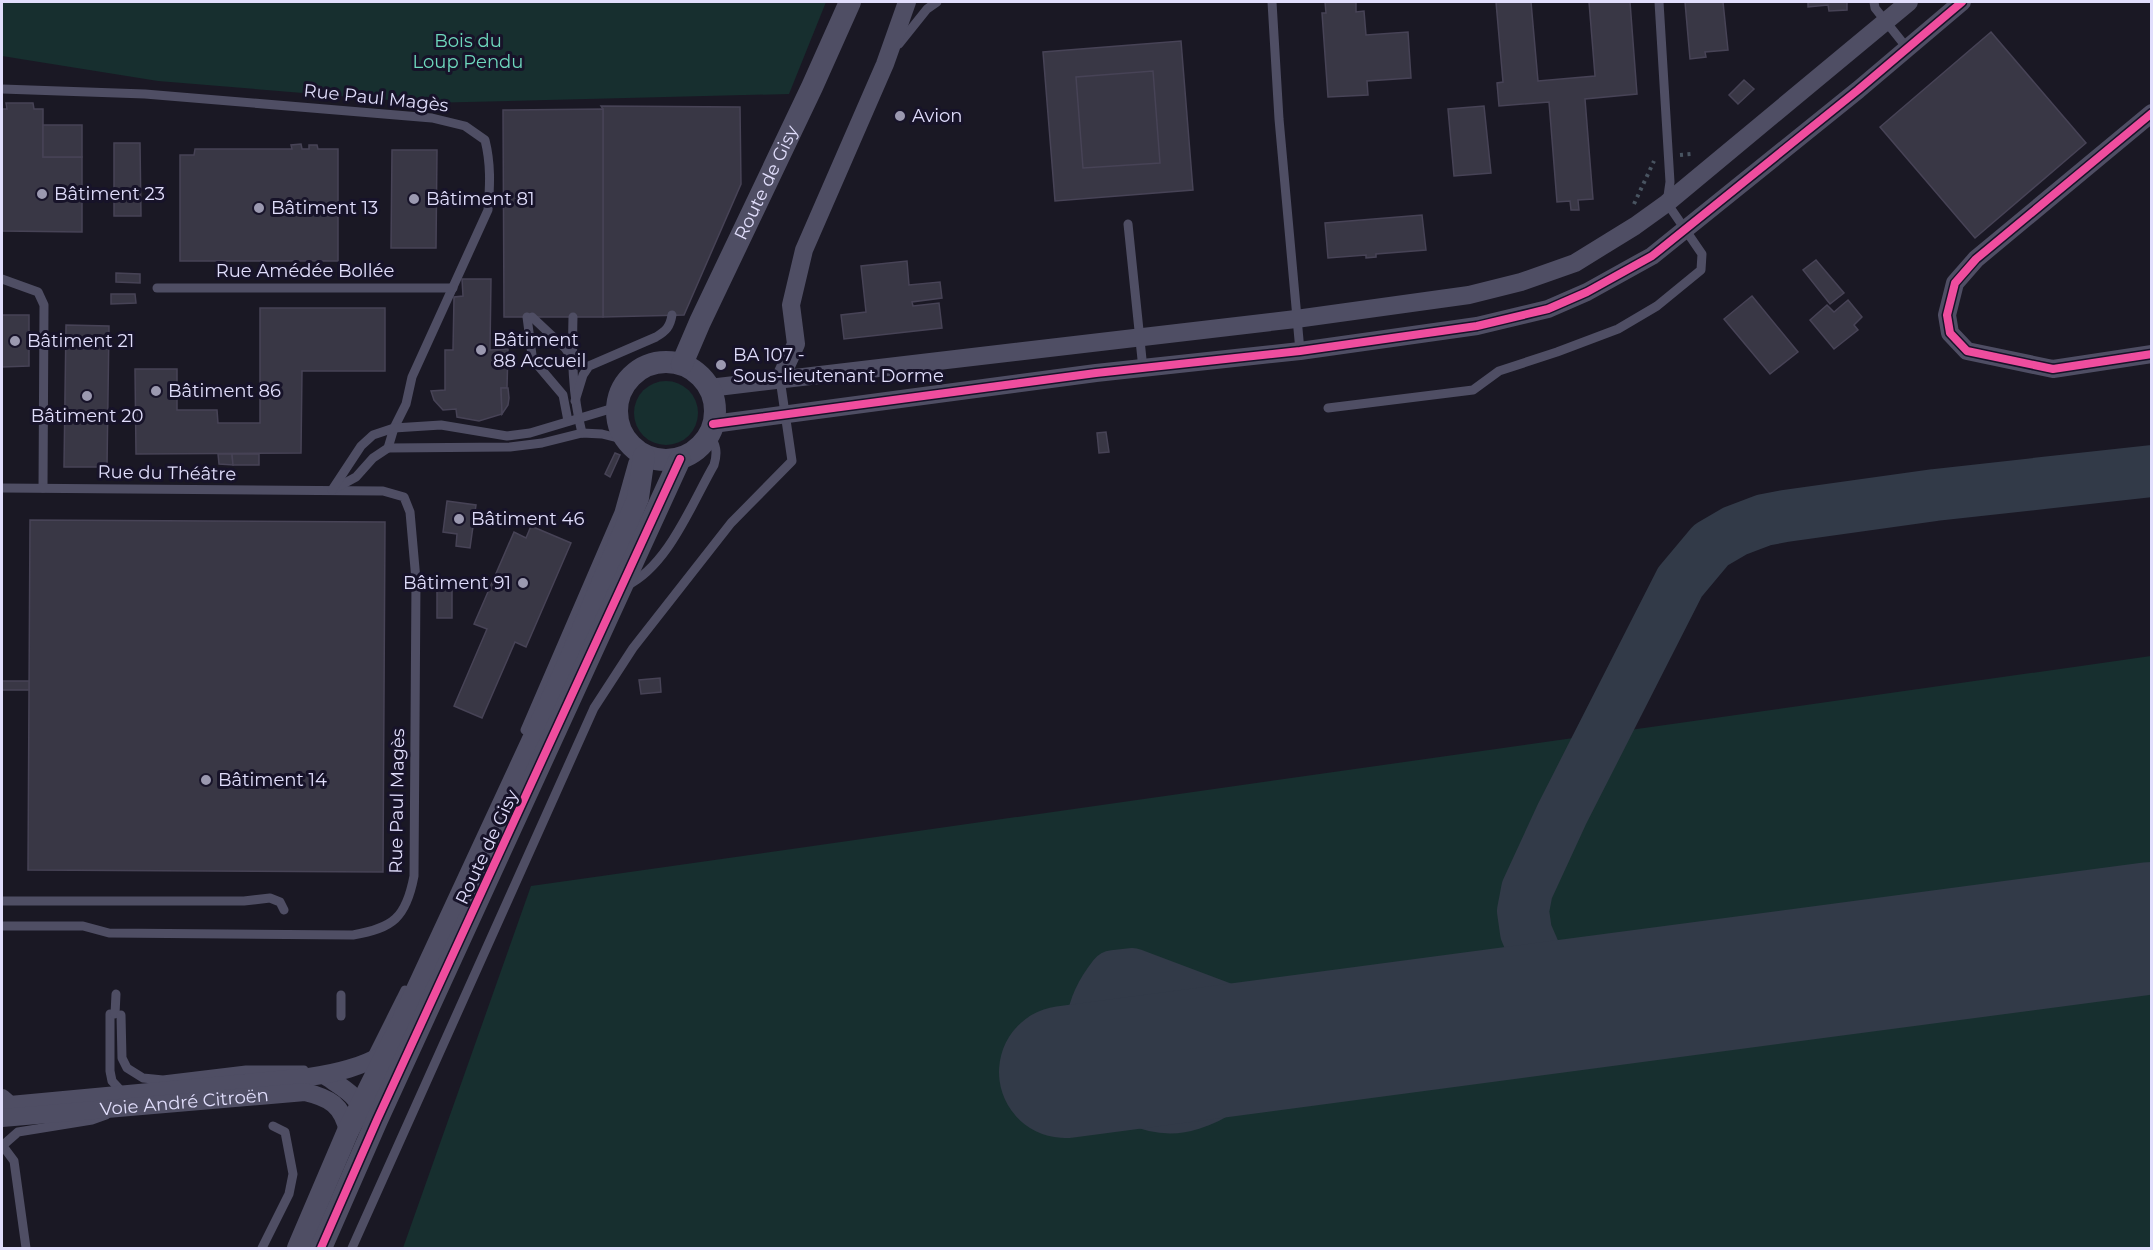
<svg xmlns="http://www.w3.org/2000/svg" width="2153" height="1250" font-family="Montserrat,sans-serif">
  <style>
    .green { fill: #172f2f }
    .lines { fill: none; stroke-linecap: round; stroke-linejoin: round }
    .taxiway { stroke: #323a48; stroke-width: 52 }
    .runway { stroke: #323a48; stroke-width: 132 }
    .building { fill: #393745; stroke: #474356; stroke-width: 1.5 }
    .path { stroke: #495461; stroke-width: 4; stroke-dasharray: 3 4.5; stroke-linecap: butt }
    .service { stroke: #4f4e64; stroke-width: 9 }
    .minor { stroke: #4f4e64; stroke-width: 18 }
    .tertiary { stroke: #4f4e64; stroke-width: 22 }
    .cycleway-casing { stroke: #171329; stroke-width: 11 }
    .cycleway { stroke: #ef4d9e; stroke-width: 8 }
    .poi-dot { fill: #9b99b0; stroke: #171329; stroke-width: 2 }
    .labels { text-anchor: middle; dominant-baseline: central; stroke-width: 6; stroke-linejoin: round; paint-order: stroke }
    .park-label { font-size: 18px; fill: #6ed8bd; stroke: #171329 }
    .street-label { font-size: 18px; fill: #e1defc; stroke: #171329 }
    .poi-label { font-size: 18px; fill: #e1defc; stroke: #171329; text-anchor: start }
  </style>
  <rect width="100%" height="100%" fill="#1a1824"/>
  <g class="green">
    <path d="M2 2H826L789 94 425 103 158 81 2 56Z"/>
    <circle cx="666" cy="413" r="32"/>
    <path d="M2151 656V1248H403L531 886Z"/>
  </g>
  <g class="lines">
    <g class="taxiway">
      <path d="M1640 997 1605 994 1574 986 1555 974 1536 955 1526 932 1523 911 1527 890 1562 814 1680 582 1711 545 1735 531 1764 520 1785 516 1935 495 2152 471"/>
      <path d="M1247 1048C1239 1062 1233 1078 1220 1090 1212 1096 1201 1101 1191 1104 1142 1120 1090 1076 1092 1026 1093 1008 1103 990 1114 976L1132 974 1307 1040"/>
    </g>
    <path class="runway" d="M1065 1072 2152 928"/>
  </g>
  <g class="building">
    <path d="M1325 2H1356V12L1364 11 1366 35 1408 32 1411 78 1367 81 1368 95 1328 97 1322 13H1326Z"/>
    <path d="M1496 2H1531L1538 81 1595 76 1589 2H1630L1637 94 1585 99 1593 199 1578 200 1579 210H1571L1570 201 1557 202 1549 102 1499 106 1497 83 1503 82Z"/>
    <path d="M1685 2H1723L1728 50 1705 52 1706 57 1690 59Z"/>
    <path d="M1808 2H1847V10L1829 11 1828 5 1808 7Z"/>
    <path d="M1991 32 2086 143 1975 238 1880 127Z"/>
    <path d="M1181 41 1193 190 1055 201 1043 52Z"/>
    <path d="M1153 71 1160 163 1083 168 1076 77Z"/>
    <path d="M1744 80 1754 89 1738 104 1729 95Z"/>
    <path d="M6 103H33L34 109H43V157H82V232L2 231V109H7Z"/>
    <path d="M601 106 740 107 741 184 684 315 603 317V109Z"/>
    <path d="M1484 106 1491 173 1454 176 1448 109Z"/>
    <path d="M603 109V317H504L503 110Z"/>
    <rect x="43" y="125" width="39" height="32"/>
    <path d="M114 143H140L141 216H114Z"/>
    <path d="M301 144 302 149H309V145H317L318 149H338V261H180V155H194L195 149H292L291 145Z"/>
    <path d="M392 150H437L436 248H391Z"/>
    <path d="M1422 215 1426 250 1376 254V257L1366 258V255L1328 258 1325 223Z"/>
    <path d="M1816 260 1844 293 1830 304 1803 270Z"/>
    <path d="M907 261 909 285 940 282 942 298 912 302 913 306 939 303 942 328 844 339 841 315 866 312 861 266Z"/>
    <path d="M116 273 140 274V283L116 282Z"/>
    <path d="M462 279H491L490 350 508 349 507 388H501L502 414 479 421 457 417 456 409 443 410 434 400 431 391 445 390V350H453L454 297 463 296Z"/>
    <path d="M111 294H135L136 303 111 304Z"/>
    <path d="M1752 296 1798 352 1770 374 1724 319Z"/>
    <path d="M1848 300 1862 317 1854 325 1858 330 1834 349 1810 320 1827 305 1834 312Z"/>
    <path d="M260 308H385V371H302L301 453 136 454 135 369H177V410H217L218 423H260Z"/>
    <path d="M2 315H29V366L2 367Z"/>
    <path d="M66 325 109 326 107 467H64Z"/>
    <path d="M501 388H508L509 398 508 405 502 414Z"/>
    <path d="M1106 432 1109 452 1099 453 1097 433Z"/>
    <path d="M615 453 620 455 610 477 605 474Z"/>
    <path d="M218 454H232L233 465 219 464Z"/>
    <path d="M232 454H259V465H233Z"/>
    <path d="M447 501 476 505 470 548 456 546 457 534 443 532Z"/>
    <path d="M30 520 385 522 383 872 28 870Z"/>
    <path d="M531 526 571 543 526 647 515 642 482 718 454 706 487 629 474 624 514 532 526 538Z"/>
    <rect x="437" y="583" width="15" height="35"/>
    <path d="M660 678 661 692 641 694 639 680Z"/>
    <rect x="2" y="681" width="27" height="9"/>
  </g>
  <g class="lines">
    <g class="path">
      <path d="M1680 155 1691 154"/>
      <path d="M1634 204 1654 161"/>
    </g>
    <g class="service">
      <path d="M1272 2 1279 119 1300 351"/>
      <path d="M1874 2 1875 8 1907 48"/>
      <path d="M899 44 927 9 937 2"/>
      <path d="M2 89 145 94 432 118 465 126 485 140C491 164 490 185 488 210L412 377 406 404 394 428 388 448"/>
      <path d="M1128 224 1143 369"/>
      <path d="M2 279 38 292 44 305 43 488"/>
      <path d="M157 288H453"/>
      <path d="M527 317 532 355 535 362 563 395 568 421"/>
      <path d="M532 317 565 348 572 358"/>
      <path d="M573 317C572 358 572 393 582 433"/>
      <path d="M575 401 583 375 589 366 656 337C666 331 670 327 672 315"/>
      <path d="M1328 408 1473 390 1499 371 1557 352 1618 329 1657 306 1701 270 1702 254 1667 203 1670 182 1659 2"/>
      <path d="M2 488 383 491 404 497 410 512 416 580 414 876C406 918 393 928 353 935L109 933 83 926H2"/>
      <path d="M334 489 356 477 373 458 388 448 510 447 542 443 582 433 602 434 626 440"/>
      <path d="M332 490 361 446 373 435 394 428 441 425 507 436 530 433 617 407"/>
      <path d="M626 586C668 566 691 505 714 465 718 452 716 445 709 433"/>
      <path d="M525 730 619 512 633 462"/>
      <path d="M2 901H244L270 898 280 902 284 910"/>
      <path d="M341 995V1016"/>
      <path d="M110 1014V1071L112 1081 124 1094"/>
      <path d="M115 1014 116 994"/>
      <path d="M121 1015 122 1058 127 1068 143 1078 163 1080 246 1070H304"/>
      <path d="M371 1058 405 990"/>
      <path d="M2 1145 14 1161 26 1248"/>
      <path d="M2 1146 18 1132 92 1120 106 1115"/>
      <path d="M262 1248 289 1194 293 1174 285 1132 273 1126"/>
      <path d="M352 1248 594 708 633 648 731 523 792 461 780 379"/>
    </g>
    <g class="minor">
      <path d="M2152 113 1976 259 1955 283 1947 315 1950 333 1967 351 2053 369 2152 354"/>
      <path d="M780 379 796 344 791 305 804 250 885 64 907 2"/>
      <path d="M709 388 1296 319 1469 295 1521 282 1575 263 1635 226 1667 203 1909 2"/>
      <path d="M713 424 1096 373 1300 351 1477 326 1548 309 1587 292 1652 256 1858 90 1962 2"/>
      <path d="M324 1075C341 1087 359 1095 364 1116"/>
      <path d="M2 1098 10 1105 309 1077C337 1073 361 1067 386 1053"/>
      <path id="s1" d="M2 1118 305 1092C330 1098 342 1105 348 1131"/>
    </g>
    <g class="tertiary">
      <circle cx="666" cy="411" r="49"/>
      <path id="s2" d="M682 364 700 322 812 87 850 2"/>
      <path d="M298 1248 348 1131 395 1037 568 664 638 498 644 456"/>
      <path d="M321 1248 377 1120 680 459"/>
    </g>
    <g class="cycleway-casing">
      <g id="cycleway">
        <path d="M2152 113 1976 259 1955 283 1947 315 1950 333 1967 351 2053 369 2152 354"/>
        <path d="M713 424 1096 373 1300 351 1477 326 1548 309 1587 292 1652 256 1858 90 1962 2"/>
        <path d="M321 1248 377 1120 680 459"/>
      </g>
    </g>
    <use href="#cycleway" class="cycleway"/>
  </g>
  <g class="poi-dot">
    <circle cx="900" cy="116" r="6"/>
    <circle cx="42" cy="194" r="6"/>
    <circle cx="414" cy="199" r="6"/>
    <circle cx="259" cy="208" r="6"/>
    <circle cx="15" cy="341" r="6"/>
    <circle cx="481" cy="350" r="6"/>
    <circle cx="721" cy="365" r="6"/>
    <circle cx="156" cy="391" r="6"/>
    <circle cx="87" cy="396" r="6"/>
    <circle cx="459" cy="519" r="6"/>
    <circle cx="523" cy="583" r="6"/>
    <circle cx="206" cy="780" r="6"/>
  </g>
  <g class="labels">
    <g class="park-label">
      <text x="468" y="41">Bois du<tspan x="468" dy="21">Loup Pendu</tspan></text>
    </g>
    <g class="street-label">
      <text transform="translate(376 98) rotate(6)">Rue Paul Magès</text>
      <text stroke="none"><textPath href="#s2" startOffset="200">Route de Gisy</textPath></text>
      <text x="305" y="271">Rue Amédée Bollée</text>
      <text transform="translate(167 473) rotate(1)">Rue du Théâtre</text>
      <text transform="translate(397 801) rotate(-89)">Rue Paul Magès</text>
      <text transform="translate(487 847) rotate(-65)">Route de Gisy</text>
      <text stroke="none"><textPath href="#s1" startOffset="183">Voie André Citroën</textPath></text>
    </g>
    <g class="poi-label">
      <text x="912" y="116">Avion</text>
      <text x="54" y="194">Bâtiment 23</text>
      <text x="426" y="199">Bâtiment 81</text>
      <text x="271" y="208">Bâtiment 13</text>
      <text x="493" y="340">Bâtiment<tspan x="493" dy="21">88 Accueil</tspan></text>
      <text x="27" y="341">Bâtiment 21</text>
      <text x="733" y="355">BA 107 -<tspan x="733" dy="21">Sous-lieutenant Dorme</tspan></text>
      <text x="168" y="391">Bâtiment 86</text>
      <text x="87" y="416" text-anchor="middle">Bâtiment 20</text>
      <text x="471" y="519">Bâtiment 46</text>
      <text x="511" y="583" text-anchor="end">Bâtiment 91</text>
      <text x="218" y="780">Bâtiment 14</text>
    </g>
  </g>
  <rect width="2153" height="1250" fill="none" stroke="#e1defc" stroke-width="6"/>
</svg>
